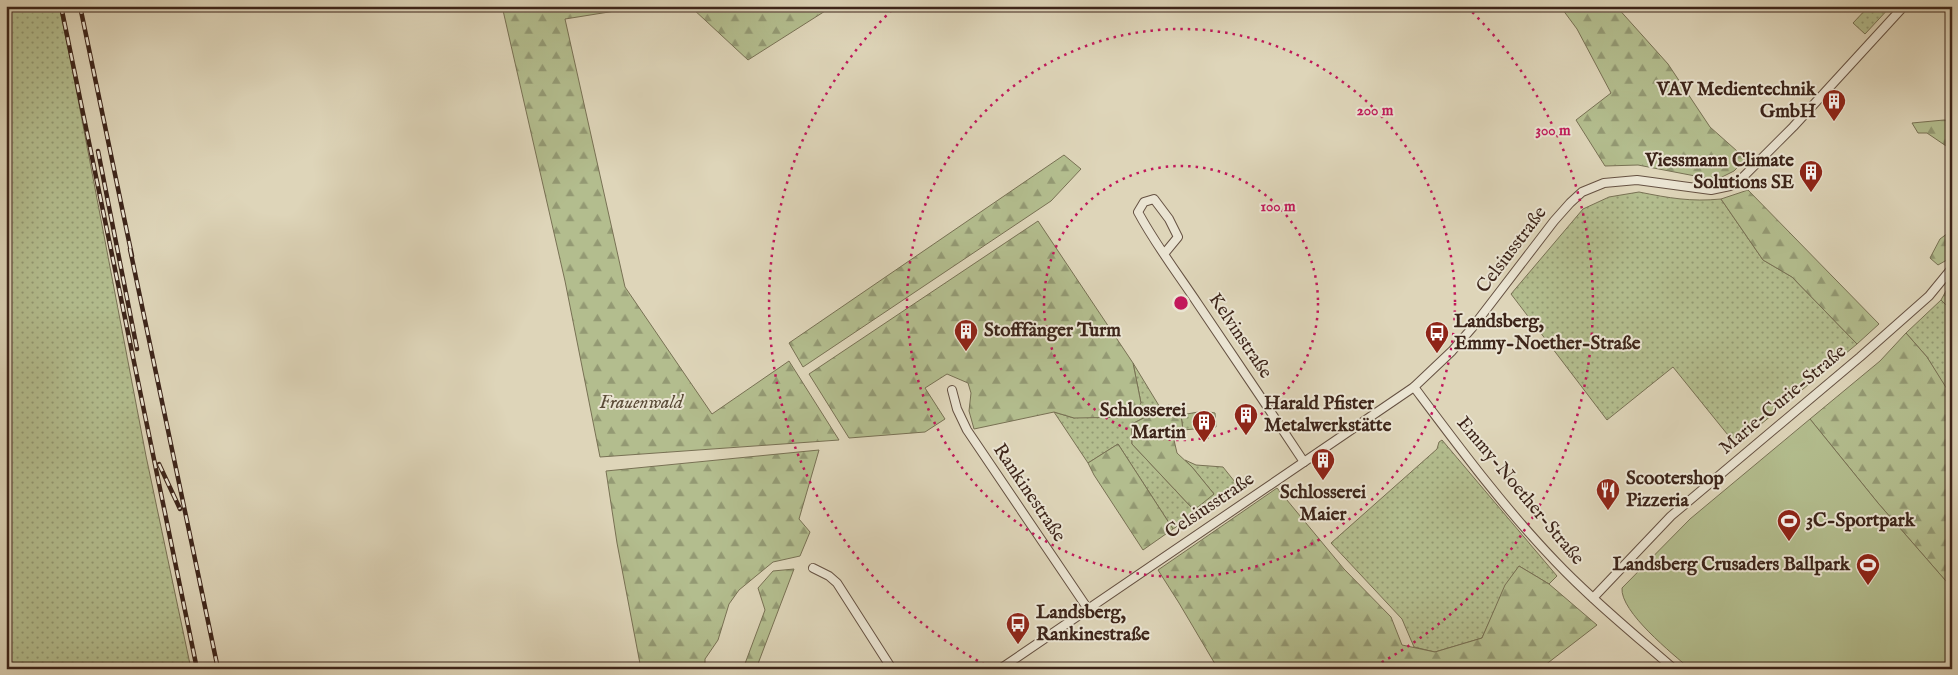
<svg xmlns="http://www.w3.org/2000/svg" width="1958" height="675" font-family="'IM FELL English',serif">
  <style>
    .grass { fill: url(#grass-dots); stroke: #787154 }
    .forest { fill: url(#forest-firs); stroke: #787154 }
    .garden { fill: #b3bd8e; stroke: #787154 }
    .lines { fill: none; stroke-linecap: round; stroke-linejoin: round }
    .street-casing { stroke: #655142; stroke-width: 10 }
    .street { stroke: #eae4d2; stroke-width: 8 }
    .rail-casing { stroke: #3d251a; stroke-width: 4.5 }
    .rail { stroke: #eae4d2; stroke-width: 2.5; stroke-dasharray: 8; stroke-linecap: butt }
    .ring { fill: none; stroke: #c2185b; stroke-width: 2.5; stroke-dasharray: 2.5 5 }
    .labels { text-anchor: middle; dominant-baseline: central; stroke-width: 4; stroke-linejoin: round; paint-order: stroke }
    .poi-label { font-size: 19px; font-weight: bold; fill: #3d251a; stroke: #eae4d2; text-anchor: start }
    .street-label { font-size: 19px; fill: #3d251a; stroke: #eae4d2 }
    .park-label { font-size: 19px; font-style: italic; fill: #5a4b37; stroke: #eae4d2 }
    .centre { fill: #c2185b; stroke: #eae4d2; stroke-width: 2.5 }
    .ring-label { font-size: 15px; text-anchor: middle; font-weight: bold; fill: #c2185b; stroke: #eae4d2; stroke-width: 4; stroke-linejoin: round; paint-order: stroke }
  </style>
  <defs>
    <pattern id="grass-dots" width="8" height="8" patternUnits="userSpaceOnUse" patternTransform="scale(1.25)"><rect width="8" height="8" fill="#b3bd8e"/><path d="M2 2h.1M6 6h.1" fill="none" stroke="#939973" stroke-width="1.8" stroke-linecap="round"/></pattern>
    <pattern id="forest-firs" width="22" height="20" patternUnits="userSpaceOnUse" patternTransform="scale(1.25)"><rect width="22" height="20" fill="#b3bd8e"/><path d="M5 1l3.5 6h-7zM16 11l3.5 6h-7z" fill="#939973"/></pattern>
  </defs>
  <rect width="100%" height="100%" fill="#ded5b9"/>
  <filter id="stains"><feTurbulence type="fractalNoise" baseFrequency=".004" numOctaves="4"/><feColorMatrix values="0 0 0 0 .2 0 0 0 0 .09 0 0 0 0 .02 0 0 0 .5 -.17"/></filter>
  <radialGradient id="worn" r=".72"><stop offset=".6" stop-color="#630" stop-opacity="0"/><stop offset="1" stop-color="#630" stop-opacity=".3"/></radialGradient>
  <g class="grass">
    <path d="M6 6H59L70 57 146 456 191 669H6Z"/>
    <path d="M1869 6H1891L1865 34 1853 23Z"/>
    <path d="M1639 192C1669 198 1691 202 1721 199L1763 260 1792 277 1857 344 1736 445 1673 367 1607 420 1511 294 1583 209 1609 197Z"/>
    <path d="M1941 300 1952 311 1951 397 1927 357 1906 333Z"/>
    <path d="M1133 363 1161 409 1132 424V444L1192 508 1214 494 1192 467 1185 460 1196 465 1223 467 1239 487 1173 529 1118 444 1088 463 1054 412 1074 418 1141 403Z"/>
    <path d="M1204 411 1215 413 1216 427 1183 430 1181 415Z"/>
    <path d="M1442 440 1557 576 1549 584 1519 566 1506 585 1482 638 1435 652 1414 647 1402 619 1331 543 1437 449 1439 442Z"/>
  </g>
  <g class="forest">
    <path d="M502 6H833L748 60 692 8H634L565 19 625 287 712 414 789 361 839 440 600 457 565 281Z"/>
    <path d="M1560 6H1616L1668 64 1710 127 1746 159 1734 171 1716 180 1638 165 1605 166 1576 120 1611 93 1577 29Z"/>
    <path d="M1944 120 1952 121V150L1927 133H1918L1912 123Z"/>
    <path d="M1064 155 1081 169 1051 201 803 367 789 343Z"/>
    <path d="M1748 190 1879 324 1857 344 1792 277 1763 260 1721 199Z"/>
    <path d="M1038 221 1133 363 1141 403 1132 417 1074 418 1054 412 974 429 969 411 971 393 968 383 947 374 925 388 945 419 925 432 849 438 809 374Z"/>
    <path d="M1952 230V257L1938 265 1930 258 1940 239Z"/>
    <path d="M1952 280V311L1941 300Z"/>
    <path d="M1906 333 1927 357 1952 397V588L1878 503 1810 419 1880 361Z"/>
    <path d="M1169 405 1181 415 1183 430 1174 440 1177 453 1192 467 1214 494 1198 507 1192 508 1132 444V424Z"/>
    <path d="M1118 444 1173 529 1143 550 1094 475 1088 463Z"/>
    <path d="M819 450 799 519 810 532 800 556 773 562 739 590 729 604 718 640 705 659V669H641L617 543 606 471Z"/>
    <path d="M1277 488 1344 569 1391 617 1402 645 1435 652 1482 638 1505 585 1519 566 1549 584 1597 625 1540 669H1218L1179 603 1158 570Z"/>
    <path d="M794 569 756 669H743L765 610 758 588 773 571Z"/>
  </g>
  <path class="garden" d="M1810 419 1878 503 1952 588V669H1690C1673 654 1620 612 1622 588L1690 519Z"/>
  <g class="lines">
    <g class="street-casing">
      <g id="street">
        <path d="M1164 254 1178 237 1169 219 1154 199 1144 202 1138 212C1155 244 1178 274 1198 304 1232 354 1265 403 1298 453L1304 462"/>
        <path d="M1414 387C1459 447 1504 508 1556 562 1592 600 1634 634 1674 669"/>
        <path d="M952 390 957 409 967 430 1088 609"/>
        <path d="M813 568 829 576 837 583 892 669"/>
        <path d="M1593 598 1671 516 1860 357 1929 296 1952 268"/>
        <path d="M1000 669 1414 387 1452 351 1472 328 1554 221 1570 203 1582 192 1604 183 1637 180 1711 190 1730 186 1738 182 1793 127 1904 6"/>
      </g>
    </g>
    <use href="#street" class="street"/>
    <g class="rail-casing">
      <g id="rail">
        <path d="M61 6 197 669"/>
        <path d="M80 6 132 256"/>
        <path d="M98 151 137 349"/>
        <path d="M130 249 218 669"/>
        <path d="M159 464 180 509"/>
      </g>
    </g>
    <use href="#rail" class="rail"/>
  </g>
  <g class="ring">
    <circle cx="1181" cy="303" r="137"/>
    <circle cx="1181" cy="303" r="274"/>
    <path d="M991 668A411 411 0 0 1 895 7M1467 7A411 411 0 0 1 1371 668"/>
  </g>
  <defs>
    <g id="building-pin" transform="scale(1.25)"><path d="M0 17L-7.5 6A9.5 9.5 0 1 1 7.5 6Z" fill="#8f2418" stroke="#eae4d2"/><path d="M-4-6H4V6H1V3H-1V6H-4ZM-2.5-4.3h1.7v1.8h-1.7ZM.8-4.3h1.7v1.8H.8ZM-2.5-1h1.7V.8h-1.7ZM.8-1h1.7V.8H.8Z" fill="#fff"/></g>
    <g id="bus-pin" transform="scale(1.25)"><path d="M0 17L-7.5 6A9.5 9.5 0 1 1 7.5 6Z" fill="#8f2418" stroke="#eae4d2"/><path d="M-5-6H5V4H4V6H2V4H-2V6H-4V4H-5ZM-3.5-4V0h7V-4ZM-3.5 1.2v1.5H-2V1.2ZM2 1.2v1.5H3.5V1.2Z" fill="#fff"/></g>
    <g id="restaurant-pin" transform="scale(1.25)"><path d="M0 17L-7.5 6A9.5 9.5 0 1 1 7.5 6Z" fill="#8f2418" stroke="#eae4d2"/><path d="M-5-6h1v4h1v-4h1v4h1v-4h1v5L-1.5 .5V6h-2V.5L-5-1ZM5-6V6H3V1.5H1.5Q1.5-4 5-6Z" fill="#fff"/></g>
    <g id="stadium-pin" transform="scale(1.25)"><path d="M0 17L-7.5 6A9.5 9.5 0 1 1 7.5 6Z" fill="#8f2418" stroke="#eae4d2"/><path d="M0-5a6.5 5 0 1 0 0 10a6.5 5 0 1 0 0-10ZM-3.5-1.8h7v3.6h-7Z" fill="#fff"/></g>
  </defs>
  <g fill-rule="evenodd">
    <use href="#building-pin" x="1834" y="101"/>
    <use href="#building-pin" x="1811" y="172"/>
    <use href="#building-pin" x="966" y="331"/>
    <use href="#bus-pin" x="1437" y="333"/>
    <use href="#building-pin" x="1246" y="415"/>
    <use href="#building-pin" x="1204" y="422"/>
    <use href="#building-pin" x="1323" y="460"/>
    <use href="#restaurant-pin" x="1608" y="490"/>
    <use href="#stadium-pin" x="1789" y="521"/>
    <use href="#stadium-pin" x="1868" y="565"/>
    <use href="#bus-pin" x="1018" y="624"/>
  </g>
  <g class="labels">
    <g class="poi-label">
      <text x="1816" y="90" text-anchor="end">VAV Medientechnik<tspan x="1816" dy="22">GmbH</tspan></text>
      <text x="1794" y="161" text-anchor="end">Viessmann Climate<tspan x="1794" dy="22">Solutions SE</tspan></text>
      <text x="1454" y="322">Landsberg,<tspan x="1454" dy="22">Emmy-Noether-Straße</tspan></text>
      <text x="984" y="331">Stofffänger Turm</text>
      <text x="1264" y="404">Harald Pfister<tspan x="1264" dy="22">Metalwerkstätte</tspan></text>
      <text x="1186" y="411" text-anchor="end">Schlosserei<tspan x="1186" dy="22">Martin</tspan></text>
      <text x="1626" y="479">Scootershop<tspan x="1626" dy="22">Pizzeria</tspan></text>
      <text x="1323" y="493" text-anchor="middle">Schlosserei<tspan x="1323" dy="22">Maier</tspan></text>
      <text x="1806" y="521">3C-Sportpark</text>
      <text x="1850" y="565" text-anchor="end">Landsberg Crusaders Ballpark</text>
      <text x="1036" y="613">Landsberg,<tspan x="1036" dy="22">Rankinestraße</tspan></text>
    </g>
    <g class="street-label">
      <text transform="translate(1512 250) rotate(-53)">Celsiusstraße</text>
      <text transform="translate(1240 336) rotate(56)">Kelvinstraße</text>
      <text transform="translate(1783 400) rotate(-40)">Marie-Curie-Straße</text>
      <text transform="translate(1520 491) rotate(50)">Emmy-Noether-Straße</text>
      <text transform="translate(1029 493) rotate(56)">Rankinestraße</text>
      <text transform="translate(1210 506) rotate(-34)">Celsiusstraße</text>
    </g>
    <g class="park-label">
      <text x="641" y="403">Frauenwald</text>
    </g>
  </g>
  <circle cx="1181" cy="303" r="8" class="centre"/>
  <g class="ring-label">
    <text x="1375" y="115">200 m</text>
    <text x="1553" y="135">300 m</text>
    <text x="1278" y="211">100 m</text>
  </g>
  <rect width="1958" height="675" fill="none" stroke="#ded5b9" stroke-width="25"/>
  <rect x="8" y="8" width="1943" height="660" fill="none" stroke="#3d251a" stroke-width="2.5"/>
  <rect x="12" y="12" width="1933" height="650" fill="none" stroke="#3d251a"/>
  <rect width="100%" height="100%" filter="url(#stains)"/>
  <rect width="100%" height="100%" fill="url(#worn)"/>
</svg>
